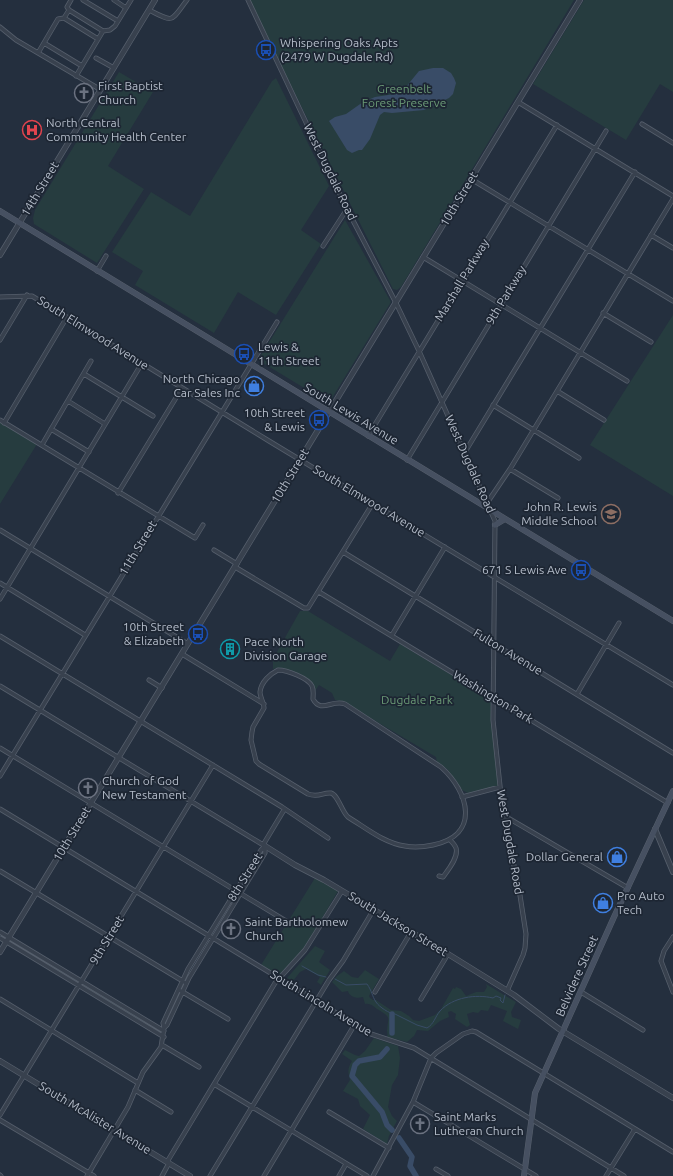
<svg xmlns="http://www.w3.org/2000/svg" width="673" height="1176" viewBox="0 0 673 1176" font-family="Ubuntu,sans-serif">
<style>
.green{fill:#263c3f}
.water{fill:#394c67}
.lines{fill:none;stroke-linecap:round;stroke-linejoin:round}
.stream{stroke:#394c67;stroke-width:1}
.river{stroke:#394c67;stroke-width:5.5}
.minor-casing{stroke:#565f6c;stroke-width:5}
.tertiary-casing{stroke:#565f6c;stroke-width:6}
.secondary-casing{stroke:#565f6c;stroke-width:6}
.minor{stroke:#38414e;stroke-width:3.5}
.tertiary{stroke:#38414e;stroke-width:4.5}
.secondary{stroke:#465061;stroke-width:5}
.labels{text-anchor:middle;stroke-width:3.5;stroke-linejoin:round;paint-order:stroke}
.poi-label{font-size:12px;fill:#b4bcc9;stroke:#1d2633;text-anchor:start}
.park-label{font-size:12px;fill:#6b9a76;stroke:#1d2633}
.street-label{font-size:12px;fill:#b4bcc9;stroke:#1d2633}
</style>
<rect width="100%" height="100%" fill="#242f3e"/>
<path class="green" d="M248,0H574L401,287L397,290L393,289Z
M584,0H673V92L660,84L626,140L533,84Z
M119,72L153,92L108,166L144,189L97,263L34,224L33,218L35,210Z
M276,78L329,186L301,230L321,244L276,315L238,292L214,333L135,285L143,271L112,252L151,192L190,216L272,81Z
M345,220L391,302L329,403L258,360Z
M673,315V496L590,445Z
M0,422L37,444L0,504Z
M300,611H308L390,661L400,644L491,699L499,786L468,793L462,790L447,769L437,762L436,757L342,701L335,700L332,693L319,685L315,691C302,677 294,666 273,669V659Z
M315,878L338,891L304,949L279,975L261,965Z
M12,942L75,979L76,981L12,943Z
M315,946L325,951L319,962L330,970L321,985L317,982L320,977L306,969L300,972L293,981L287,978Z
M365,970L379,979L369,996L370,998L373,1000H376L391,1010L401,1011L409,1016L413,1020L419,1021L435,1015L441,1009L453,988L455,989L456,987L461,989L466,996L476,992H484L487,987L486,984L516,1002L511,1012L512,1017L521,1020L518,1029L503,1021L507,1011L491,1005L488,1011L481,1010L478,1013L473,1012L467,1014L470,1025L467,1027L455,1019L456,1014L451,1011L448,1012L449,1017L440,1021L428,1031L417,1030L414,1036L407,1042L387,1037C388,1035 387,1033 387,1031C388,1016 392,1018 377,1009C373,1006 370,1003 365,1004L363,997C357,999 349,997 348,991L342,992L332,982L337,976L344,971L352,977L358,978Z
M85,985L156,1028L157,1030H155L84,987Z
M374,1038L398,1046L400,1058L398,1075L392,1085L388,1107L392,1116L397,1121L389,1136L387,1144L363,1129L370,1115L360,1106L358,1099L343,1091L350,1080C348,1072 347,1069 352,1061L342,1054L345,1050L355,1055L359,1056L365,1051Z"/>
<path class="water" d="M433,68H443L451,73L454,78L456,83L453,94L449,98L424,110L392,113L384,112L380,115L370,139L362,150H359L352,153L347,150L329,121L335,117L346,114L363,102L375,97L401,93L419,71Z"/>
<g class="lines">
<path class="stream" d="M302,966L318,975L326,977
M335,979L346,985L367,984C372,991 372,996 376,1002C379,1007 390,1014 395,1014L417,1025L427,1028C434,1024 435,1017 440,1011C453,997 476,994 493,998L496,996L501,998L500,1000L503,1003L505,995"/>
<path class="river" d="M392,1033V1014
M387,1049L380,1057L359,1061L355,1065L352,1076L382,1112L387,1125L392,1130
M399,1138L412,1157L410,1166L416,1176"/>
<g class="minor-casing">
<path id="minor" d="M71,0L67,7L69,10L103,31L110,30L115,26L131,0
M83,0L118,21
M114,0L126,8
M248,0L347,209L396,303L419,351L495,521L493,720L503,814L519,889L526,934L525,948L523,955L507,991
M149,10C175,23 170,22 187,0
M64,18L98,39
M0,27L16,40L101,90
M44,43L82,66
M38,53L58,19L64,18L69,10
M96,58L114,68
M76,76L103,31
M518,102L673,196
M642,124L673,143
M471,179L673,301
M651,235L673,248
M323,246L347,209
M423,257L627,381
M97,271L106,256
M0,297L32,296L269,441L673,685
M603,313L651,342
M0,340L27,295
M84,374L153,416
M557,391L604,420
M68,401L105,424
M493,405L579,458
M0,420L195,538L203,525
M4,423L67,317
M51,429L89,452
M368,436L557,125
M43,443L91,361
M465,452L635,172
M407,460L606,131
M510,469L558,498
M118,493L182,388
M487,503L510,469L673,199
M0,530L188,644
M214,550L237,564
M343,552L673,753
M235,567L304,608H308L373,503
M0,583L85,635
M319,592L668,803
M0,599L142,363
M392,635L445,547
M0,636L282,807L328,838
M182,654L264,704
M278,670C287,670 308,678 312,686C314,690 313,695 313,699C321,714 332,699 345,704L441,767C469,792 481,835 433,845C424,847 414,848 405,846C384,843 366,828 348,817C342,812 338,795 331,793C323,792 319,798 308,794L259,764L256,761L251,740L252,732L253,727L264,708C264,703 260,697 260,692C261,682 270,674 278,670Z
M149,680L162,688
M0,686L265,846
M577,694L619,623
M0,748L286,921
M0,776L277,322
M462,797L500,787
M0,809L371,1034L414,1048L624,1176
M503,815L628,888
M263,845L284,810
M0,871L186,983
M439,876L443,877C448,870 459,857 456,848C455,845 452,842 450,840
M0,932L164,1031
M673,937L664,951L661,961L673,992
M0,938L164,1037
M181,991L228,1019
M375,992L411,932
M581,992L643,1030
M0,999L138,1083
M421,999L448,954
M164,1028L167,1025L189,978L265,853V846
M162,1045L199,1067
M214,1084L367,1176
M135,1090L171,1112
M413,1102L536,1176
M329,1112L389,1148
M0,1115L213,765
M0,1120L94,1176
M167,1162L275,983L305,950L342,891
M436,1169L448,1176
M0,1175L1,1176
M87,1176L128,1107L143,1072L161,1047L164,1028L163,1023L188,969L261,850L265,846
M162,1176L169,1163
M210,1176L329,980L343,961L374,909
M264,1176L355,1024
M339,1176L346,1164
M373,1176L413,1102L431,1058L436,1053L463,1034L472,1031L476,1032L673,1152
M606,1176L635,1129"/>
</g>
<g class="tertiary-casing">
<path id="tertiary" d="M0,255L155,0
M655,829L673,872
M265,846L295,865L324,880L448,954L514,995L559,1029L673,1098
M0,952L580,0
M0,1061L190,1176"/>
</g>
<g class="secondary-casing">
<path id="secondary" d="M0,211L673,621
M495,525L505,519
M524,1176L535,1093L614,917L673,791"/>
</g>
<use href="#minor" class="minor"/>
<use href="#tertiary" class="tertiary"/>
<use href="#secondary" class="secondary"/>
</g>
<defs>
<g id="bus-ring" transform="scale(1)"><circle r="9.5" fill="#1d2633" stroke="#1a4fb4" stroke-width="1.5"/><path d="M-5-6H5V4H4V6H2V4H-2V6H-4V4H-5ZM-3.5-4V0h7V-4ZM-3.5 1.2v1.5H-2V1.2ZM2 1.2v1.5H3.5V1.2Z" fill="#1a4fb4"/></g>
<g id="church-ring" transform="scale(1)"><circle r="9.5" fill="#1d2633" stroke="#6b7280" stroke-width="1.5"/><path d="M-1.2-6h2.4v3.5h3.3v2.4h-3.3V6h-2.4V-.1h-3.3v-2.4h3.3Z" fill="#6b7280"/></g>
<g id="hospital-ring" transform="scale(1)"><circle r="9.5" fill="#1d2633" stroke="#e0444e" stroke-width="1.5"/><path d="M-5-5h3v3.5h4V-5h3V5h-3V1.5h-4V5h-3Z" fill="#e0444e"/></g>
<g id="shop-ring" transform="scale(1)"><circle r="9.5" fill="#1d2633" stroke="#3f7fe0" stroke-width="1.5"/><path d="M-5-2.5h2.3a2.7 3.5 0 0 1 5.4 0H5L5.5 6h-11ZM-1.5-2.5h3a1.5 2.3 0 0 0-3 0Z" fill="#3f7fe0"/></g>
<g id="school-ring" transform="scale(1)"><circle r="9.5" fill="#1d2633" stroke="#8d6e63" stroke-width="1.5"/><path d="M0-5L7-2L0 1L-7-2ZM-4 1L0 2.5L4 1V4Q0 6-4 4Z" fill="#8d6e63"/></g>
<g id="building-ring" transform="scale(1)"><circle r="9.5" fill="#1d2633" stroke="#0f9aa8" stroke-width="1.5"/><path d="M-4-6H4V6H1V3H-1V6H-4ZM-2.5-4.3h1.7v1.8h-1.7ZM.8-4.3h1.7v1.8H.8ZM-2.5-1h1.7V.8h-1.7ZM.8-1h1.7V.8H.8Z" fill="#0f9aa8"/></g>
</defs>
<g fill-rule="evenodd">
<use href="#bus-ring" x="266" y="50"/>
<use href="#church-ring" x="84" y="93"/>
<use href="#hospital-ring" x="32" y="130"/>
<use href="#bus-ring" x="244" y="354"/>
<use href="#shop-ring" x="254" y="386"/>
<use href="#bus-ring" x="319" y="420"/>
<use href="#school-ring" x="611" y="514"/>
<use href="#bus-ring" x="581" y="570"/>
<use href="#bus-ring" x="198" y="634"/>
<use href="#building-ring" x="230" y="649"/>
<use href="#church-ring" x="88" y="788"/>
<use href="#shop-ring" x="617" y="857"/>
<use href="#shop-ring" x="603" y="903"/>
<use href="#church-ring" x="231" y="929"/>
<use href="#church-ring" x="420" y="1124"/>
</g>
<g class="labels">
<g class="poi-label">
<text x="280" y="47">Whispering Oaks Apts<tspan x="280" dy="14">(2479 W Dugdale Rd)</tspan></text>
<text x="98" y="90">First Baptist<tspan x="98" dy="14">Church</tspan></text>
<text x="46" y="127">North Central<tspan x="46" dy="14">Community Health Center</tspan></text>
<text x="258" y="351">Lewis &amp;<tspan x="258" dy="14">11th Street</tspan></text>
<text x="240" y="383" text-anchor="end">North Chicago<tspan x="240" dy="14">Car Sales Inc</tspan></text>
<text x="305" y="417" text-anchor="end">10th Street<tspan x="305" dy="14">&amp; Lewis</tspan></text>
<text x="597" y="511" text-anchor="end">John R. Lewis<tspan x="597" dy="14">Middle School</tspan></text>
<text x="567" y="574" text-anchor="end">671 S Lewis Ave</text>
<text x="184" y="631" text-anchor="end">10th Street<tspan x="184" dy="14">&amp; Elizabeth</tspan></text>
<text x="244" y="646">Pace North<tspan x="244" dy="14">Division Garage</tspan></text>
<text x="102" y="785">Church of God<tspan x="102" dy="14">New Testament</tspan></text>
<text x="603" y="861" text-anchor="end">Dollar General</text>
<text x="617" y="900">Pro Auto<tspan x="617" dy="14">Tech</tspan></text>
<text x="245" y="926">Saint Bartholomew<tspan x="245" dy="14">Church</tspan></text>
<text x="434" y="1121">Saint Marks<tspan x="434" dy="14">Lutheran Church</tspan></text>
</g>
<g class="park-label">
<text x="404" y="93">Greenbelt<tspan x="404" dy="14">Forest Preserve</tspan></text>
<text x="417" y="704">Dugdale Park</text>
</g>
<g class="street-label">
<text transform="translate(330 172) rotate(64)" y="4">West Dugdale Road</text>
<text transform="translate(40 189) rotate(-59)" y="4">14th Street</text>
<text transform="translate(459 199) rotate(-59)" y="4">10th Street</text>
<text transform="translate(462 280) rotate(-59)" y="4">Marshall Parkway</text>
<text transform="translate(506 295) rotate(-59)" y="4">9th Parkway</text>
<text transform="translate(93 333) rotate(32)" y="4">South Elmwood Avenue</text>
<text transform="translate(351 414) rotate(31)" y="4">South Lewis Avenue</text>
<text transform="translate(470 464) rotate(66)" y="4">West Dugdale Road</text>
<text transform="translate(290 476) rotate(-59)" y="4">10th Street</text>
<text transform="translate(369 501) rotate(31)" y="4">South Elmwood Avenue</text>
<text transform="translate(138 548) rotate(-59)" y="4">11th Street</text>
<text transform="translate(508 652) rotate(31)" y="4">Fulton Avenue</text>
<text transform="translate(493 697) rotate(31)" y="4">Washington Park</text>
<text transform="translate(72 834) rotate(-59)" y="4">10th Street</text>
<text transform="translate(510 842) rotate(80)" y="4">West Dugdale Road</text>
<text transform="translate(245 877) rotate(-58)" y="4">8th Street</text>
<text transform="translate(398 924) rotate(31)" y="4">South Jackson Street</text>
<text transform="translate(107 940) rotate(-59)" y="4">9th Street</text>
<text transform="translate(577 976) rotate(-66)" y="4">Belvidere Street</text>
<text transform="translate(321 1003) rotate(31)" y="4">South Lincoln Avenue</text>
<text transform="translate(95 1118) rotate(31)" y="4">South McAlister Avenue</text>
</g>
</g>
</svg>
